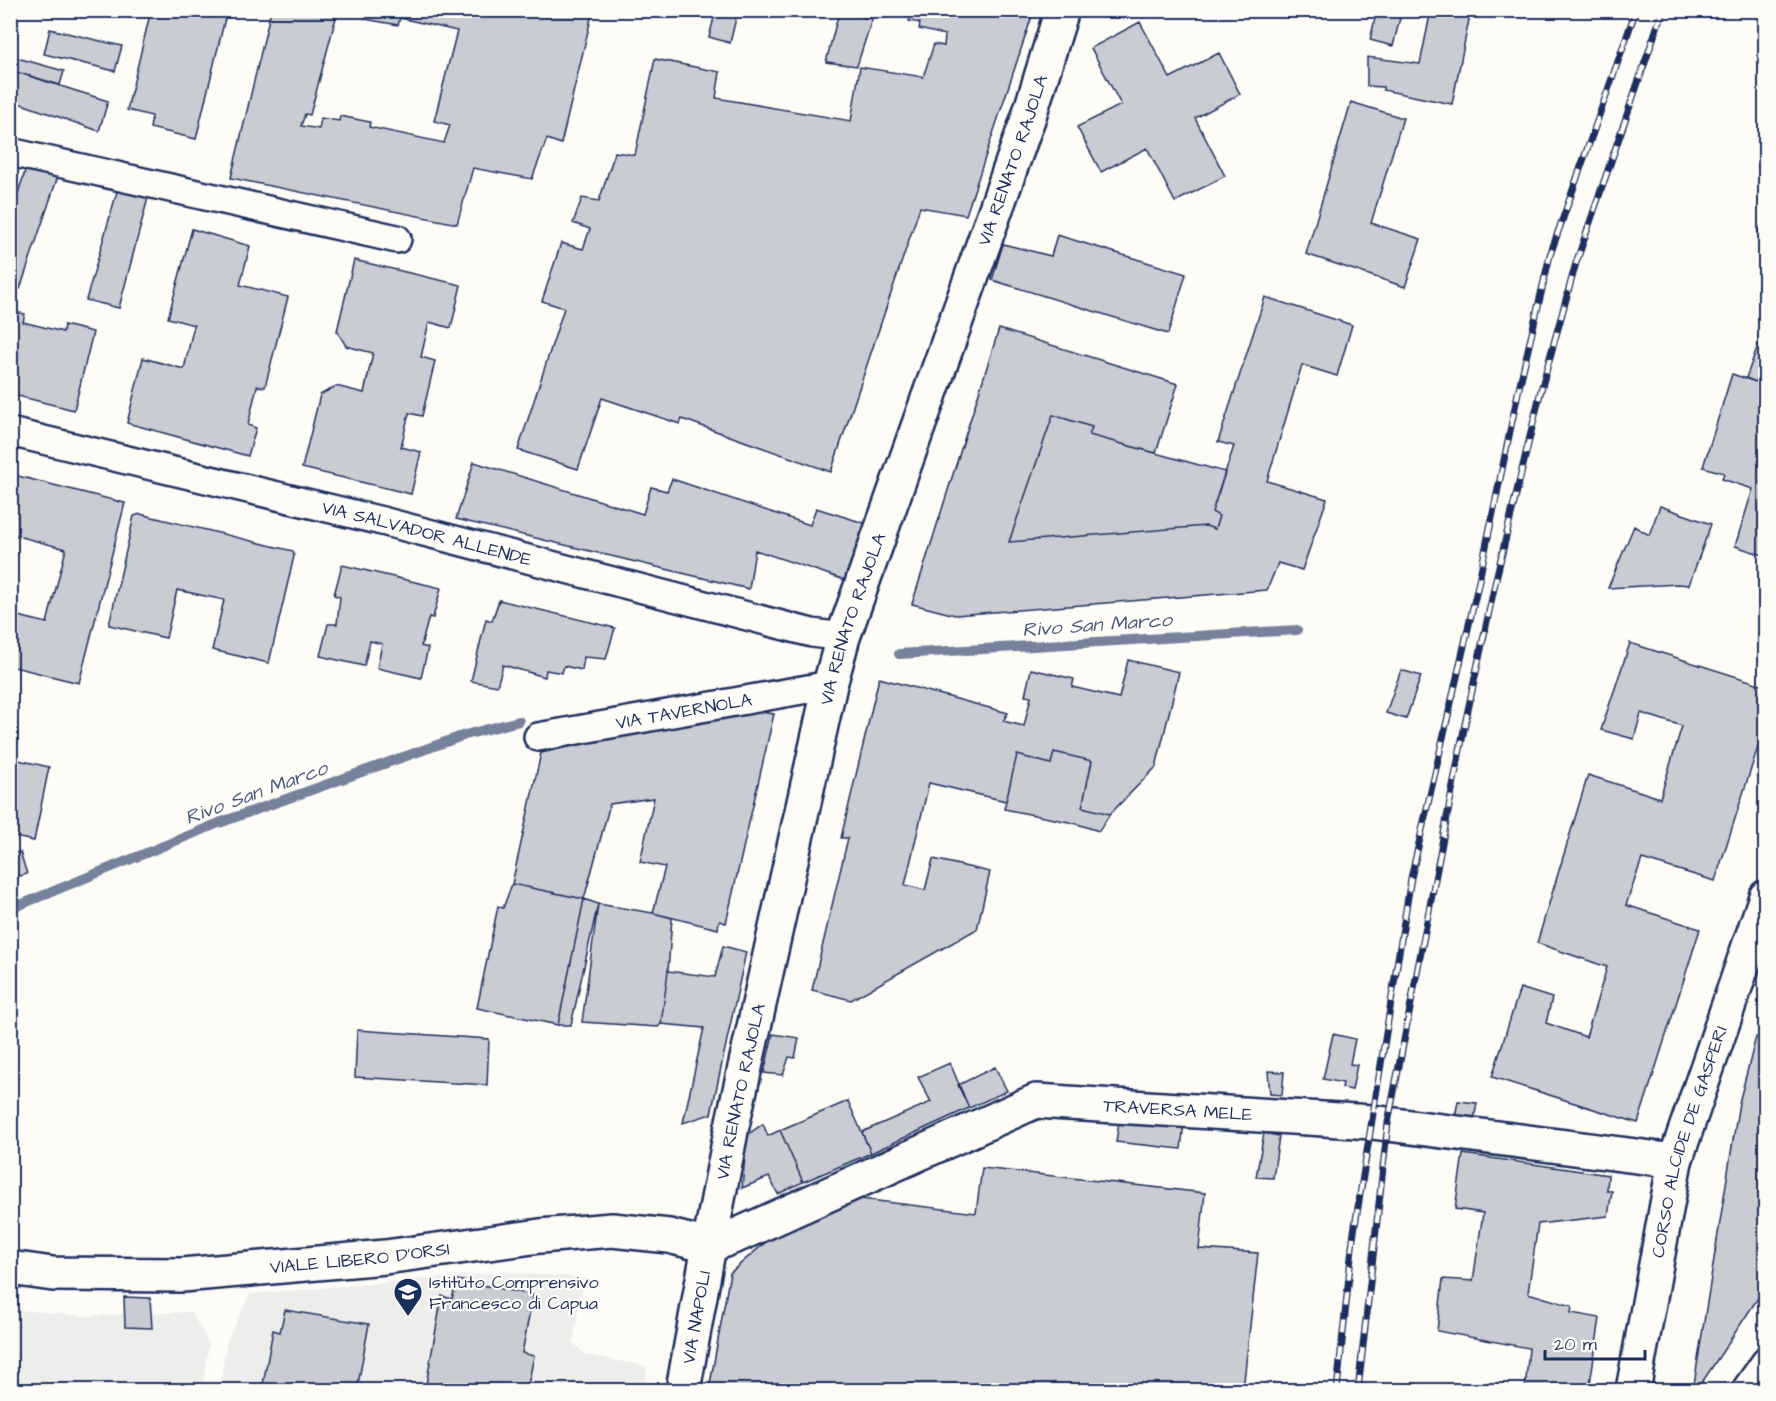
<svg xmlns="http://www.w3.org/2000/svg" width="1776" height="1401" viewBox="0 0 1776 1401" font-family="'Architects Daughter',sans-serif">
<style>
.built{fill:#edeeec}
.lines{fill:none;stroke-linecap:round;stroke-linejoin:round}
.stream{stroke:#76819c;stroke-width:10}
.building{fill:#c9ccd3;stroke:#1b2f5e;stroke-width:1.5}
.pedestrian-casing{stroke:#1b2f5e;stroke-width:26}
.minor-casing{stroke:#1b2f5e;stroke-width:32}
.tertiary-casing{stroke:#1b2f5e;stroke-width:38}
.pedestrian{stroke:#fdfcf7;stroke-width:21}
.minor{stroke:#fdfcf7;stroke-width:27}
.tertiary{stroke:#fdfcf7;stroke-width:33}
.rail-casing{stroke:#1b2f5e;stroke-width:7}
.rail{stroke:#fdfcf7;stroke-width:4.5;stroke-dasharray:14;stroke-linecap:butt}
.labels{text-anchor:middle;stroke-width:4.5;stroke-linejoin:round;paint-order:stroke}
.street-label{font-size:18px;fill:#1b2f5e;stroke:#fdfcf7}
.poi-label{font-size:18px;fill:#1b2f5e;stroke:#fdfcf7;text-anchor:start}
.water-label{font-size:20px;font-style:italic;fill:#49587d;stroke:#fdfcf7}
</style>
<rect width="100%" height="100%" fill="#fdfcf7"/>
<filter id="ink" filterUnits="userSpaceOnUse"><feTurbulence type="fractalNoise" baseFrequency=".0167" numOctaves="2"/><feDisplacementMap in="SourceGraphic" scale="12" xChannelSelector="R" yChannelSelector="G"/><feConvolveMatrix kernelMatrix="1 2 1 2 8 2 1 2 1" color-interpolation-filters="sRGB"/></filter>
<g filter="url(#ink)">
<path class="built" d="M506,1272L584,1278L573,1343L586,1355L647,1366L644,1390H219L227,1341L250,1294Z
M11,1309L81,1316L191,1312L209,1343L202,1390H11Z"/>
<g class="lines">
<path class="stream" d="M899,654L1297,630
M10,909L219,823L465,735L519,721"/>
</g>
<path class="building" d="M151,10H227L196,139L150,128L152,116L127,110Z
M271,10H338L310,115L305,114L301,126L319,129L321,118L339,121L340,116L370,122L369,127L444,143L450,125L434,121L457,31L400,18L398,25L365,19V10H593L561,144L547,139L532,179L473,168L457,224L231,178Z
M716,10H738L730,43L709,37Z
M913,10H1034L966,215L920,207L831,472L682,419L680,424L602,398L578,469L518,450L564,308L542,301L561,243L583,249L590,229L573,223L582,198L599,201L615,152L635,155L655,59L720,72L716,98L851,121L860,67L923,77L934,44L944,46L945,35L919,29L920,23L909,21Z
M1377,10H1402L1393,46L1370,40Z
M1431,10H1471L1452,104L1383,90V87L1367,86V57L1420,64Z
M839,12L872,19L857,66L826,62Z
M1140,22L1170,78L1219,53L1240,94L1195,118L1225,176L1175,202L1147,148L1101,172L1077,127L1121,105L1091,48Z
M50,29L122,46L115,71L44,54Z
M10,56L64,71L60,85L10,70Z
M10,70L108,101L99,131L10,100Z
M1351,102L1403,118L1371,223L1421,239L1405,287L1306,254Z
M26,169L58,176L20,289L10,286V217Z
M118,188L149,194L119,308L86,300Z
M1766,217V234L1758,231Z
M192,229L250,246L240,285L288,297L265,387L257,386L248,425L256,428L248,456L127,423L143,358L184,369L194,325L168,318Z
M1057,235L1186,274L1168,334L992,280L1003,244L1051,256Z
M354,260L461,285L451,328L429,322L421,357L435,361L422,416L409,413L401,447L421,452L411,494L302,468L320,395L336,386L364,393L373,353L346,346L337,331Z
M1265,297L1352,325L1337,376L1302,365L1267,481L1327,499L1302,570L1278,563L1267,590L955,615L912,604L999,329L1178,384L1156,453L1089,435L1092,427L1053,415L1009,542L1206,526L1215,529L1219,516L1212,512L1234,446L1218,442Z
M10,311L25,314L23,322L63,332L64,325L93,332L74,410L10,394Z
M1766,323V355L1756,382L1746,378Z
M1766,355V556L1735,546L1753,489L1722,479L1724,473L1703,467L1732,374L1756,382Z
M1053,415L1092,427L1089,435L1225,472L1212,512L1219,516L1215,529L1206,526L1009,542Z
M474,462L643,514L651,487L667,491L672,479L810,525L816,508L867,524L845,580L755,550L749,589L456,519Z
M10,474L125,503L79,683L10,666V614L47,623L66,549L10,534Z
M1660,506L1711,524L1689,585L1678,584L1608,588L1634,526L1649,535Z
M140,514L293,551L294,556L269,663L212,650L224,600L177,590L166,638L109,625L134,516Z
M342,565L441,588L433,618L429,617L421,646L428,648L421,678L377,668L382,644L370,641L364,666L320,656L328,624H337L340,597L334,595Z
M499,600L615,628L606,659L584,657L582,670L564,666L562,673L546,670L545,677L503,665L497,686L471,681L486,619L492,621Z
M1630,643L1766,686V722L1715,881L1642,859L1626,905L1700,929L1638,1123L1492,1077L1520,988L1552,998L1546,1023L1586,1037L1607,967L1537,943L1588,775L1660,798L1682,726L1641,713L1634,739L1601,730Z
M1128,660L1179,672L1156,767L1110,814L1082,807L1092,761L1054,752L1051,764L1017,755L1006,801L929,783L905,885L925,890L933,859L990,872L977,929L851,1000L812,990L848,838H841L879,678L1008,713L1003,721L1024,726L1031,697L1025,696L1031,669L1074,679L1072,687L1119,698Z
M1401,670L1421,676L1406,719L1386,713Z
M739,709L774,714L726,923L719,921L718,929L653,913L665,867L640,862L654,798L610,804L584,899L512,884L541,753Z
M1054,752L1092,761L1082,807L1110,814L1099,831L1074,823L1004,809L1017,755L1051,764Z
M10,758L49,767L34,841L10,836Z
M20,852L27,874L10,879V854Z
M512,884L584,899L558,1025L477,1008L498,906L503,908Z
M584,899L598,904L571,1025H558Z
M598,904L653,913L672,918L668,971L661,1024L658,1027L582,1022Z
M723,946L746,952L711,1114L683,1123L704,1028L661,1024L668,971L715,977Z
M357,1030L489,1039L487,1085L355,1077Z
M773,1034L799,1038L795,1058L789,1057L783,1075L764,1073Z
M1333,1034L1355,1039L1350,1064L1357,1065L1352,1090L1342,1088L1343,1083L1323,1079Z
M1756,1037L1766,1039V1278L1764,1289L1701,1384H1694L1739,1103Z
M950,1063L969,1108L871,1153L862,1132L931,1102L918,1077Z
M995,1067L1007,1091L969,1108L958,1085Z
M1268,1071L1284,1072L1282,1095L1270,1094Z
M848,1101L871,1153L803,1182L780,1130Z
M1458,1101L1477,1103L1474,1120L1455,1117Z
M1120,1114L1184,1122L1181,1149L1116,1142Z
M763,1124L768,1136L780,1130L803,1182L778,1194L769,1177L742,1188L747,1135Z
M1264,1133L1279,1136L1273,1178L1256,1177Z
M1463,1154L1608,1175L1607,1191H1612L1608,1216L1538,1224L1528,1293L1572,1306L1571,1313L1600,1318L1589,1390H1525L1529,1348L1437,1331L1443,1279L1473,1281L1483,1213L1455,1209Z
M982,1168L1205,1193L1199,1249L1258,1253L1243,1390H709L730,1273L774,1235L853,1198L976,1213Z
M457,1280L533,1295L522,1353L534,1356L527,1390H425L442,1296L452,1299Z
M124,1297L150,1298L152,1328L125,1327Z
M285,1310L369,1324L357,1390H262L273,1330L280,1332Z"/>
<g class="lines">
<g class="pedestrian-casing">
<path id="pedestrian" d="M1742,1390L1766,1356"/>
</g>
<g class="minor-casing">
<g id="minor">
<path d="M10,152L397,239"/>
<path id="s1" d="M10,432L382,521L812,633L843,637"/>
<path id="s2" d="M538,737L830,685"/>
</g>
</g>
<g class="tertiary-casing">
<g id="tertiary">
<path id="s3" d="M709,1246L740,1234L1036,1101L1372,1122L1675,1161"/>
<path id="s4" d="M10,1268L53,1274L182,1275L385,1257L540,1236L612,1230L669,1236L709,1246"/>
<path id="s5" d="M683,1390L709,1246L732,1126L830,685L843,637L1028,119L1062,10"/>
<path id="s6" d="M1633,1390L1675,1161L1766,897"/>
</g>
</g>
<use href="#pedestrian" class="pedestrian"/>
<use href="#minor" class="minor"/>
<use href="#tertiary" class="tertiary"/>
<g class="rail-casing">
<path id="rail" d="M1337,1390L1353,1238L1411,878L1478,585L1519,388L1550,255L1636,10
M1358,1390L1388,1123L1465,724L1496,579L1541,390L1576,263L1663,10"/>
</g>
<use href="#rail" class="rail"/>
</g>
</g>
<defs>
<g id="school-pin" transform="scale(1.5)"><path d="M0 17L-7.5 6A9.5 9.5 0 1 1 7.5 6Z" fill="#1b2f5e" stroke="#fdfcf7"/><path d="M0-5L7-2L0 1L-7-2ZM-4 1L0 2.5L4 1V4Q0 6-4 4Z" fill="#fff"/></g>
</defs>
<g fill-rule="evenodd">
<use href="#school-pin" x="408" y="1292"/>
</g>
<g class="labels">
<g class="street-label">
<text dy="6" stroke="none"><textPath href="#s5" startOffset="1276">VIA RENATO RAJOLA</textPath></text>
<text dy="6" stroke="none"><textPath href="#s1" startOffset="429">VIA SALVADOR ALLENDE</textPath></text>
<text dy="6" stroke="none"><textPath href="#s5" startOffset="790">VIA RENATO RAJOLA</textPath></text>
<text dy="6" stroke="none"><textPath href="#s2" startOffset="148">VIA TAVERNOLA</textPath></text>
<text dy="6" stroke="none"><textPath href="#s5" startOffset="304">VIA RENATO RAJOLA</textPath></text>
<text dy="6" stroke="none"><textPath href="#s3" startOffset="500">TRAVERSA MELE</textPath></text>
<text dy="6" stroke="none"><textPath href="#s6" startOffset="255">CORSO ALCIDE DE GASPERI</textPath></text>
<text dy="6" stroke="none"><textPath href="#s4" startOffset="351">VIALE LIBERO D'ORSI</textPath></text>
<text dy="6" stroke="none"><textPath href="#s5" startOffset="74">VIA NAPOLI</textPath></text>
</g>
<g class="poi-label">
<text x="429" y="1288">Istituto Comprensivo<tspan x="429" dy="21">Francesco di Capua</tspan></text>
</g>
<g class="water-label">
<text transform="translate(1097 624) rotate(-4)" y="7">Rivo San Marco</text>
<text transform="translate(256 792) rotate(-20)" y="7">Rivo San Marco</text>
</g>
</g>
<rect width="1776" height="1401" fill="none" stroke="#fdfcf7" stroke-width="36"/>
<rect x="18" y="18" width="1740" height="1365" fill="none" stroke="#1b2f5e" stroke-width="2" filter="url(#ink)"/>
<path d="M1545 1350v9h100v-9" fill="none" stroke="#1b2f5e" stroke-width="3"/>
<text x="1554" y="1350" font-size="18" fill="#1b2f5e" stroke="#fdfcf7" stroke-width="4.5" paint-order="stroke">20 m</text>
</svg>
